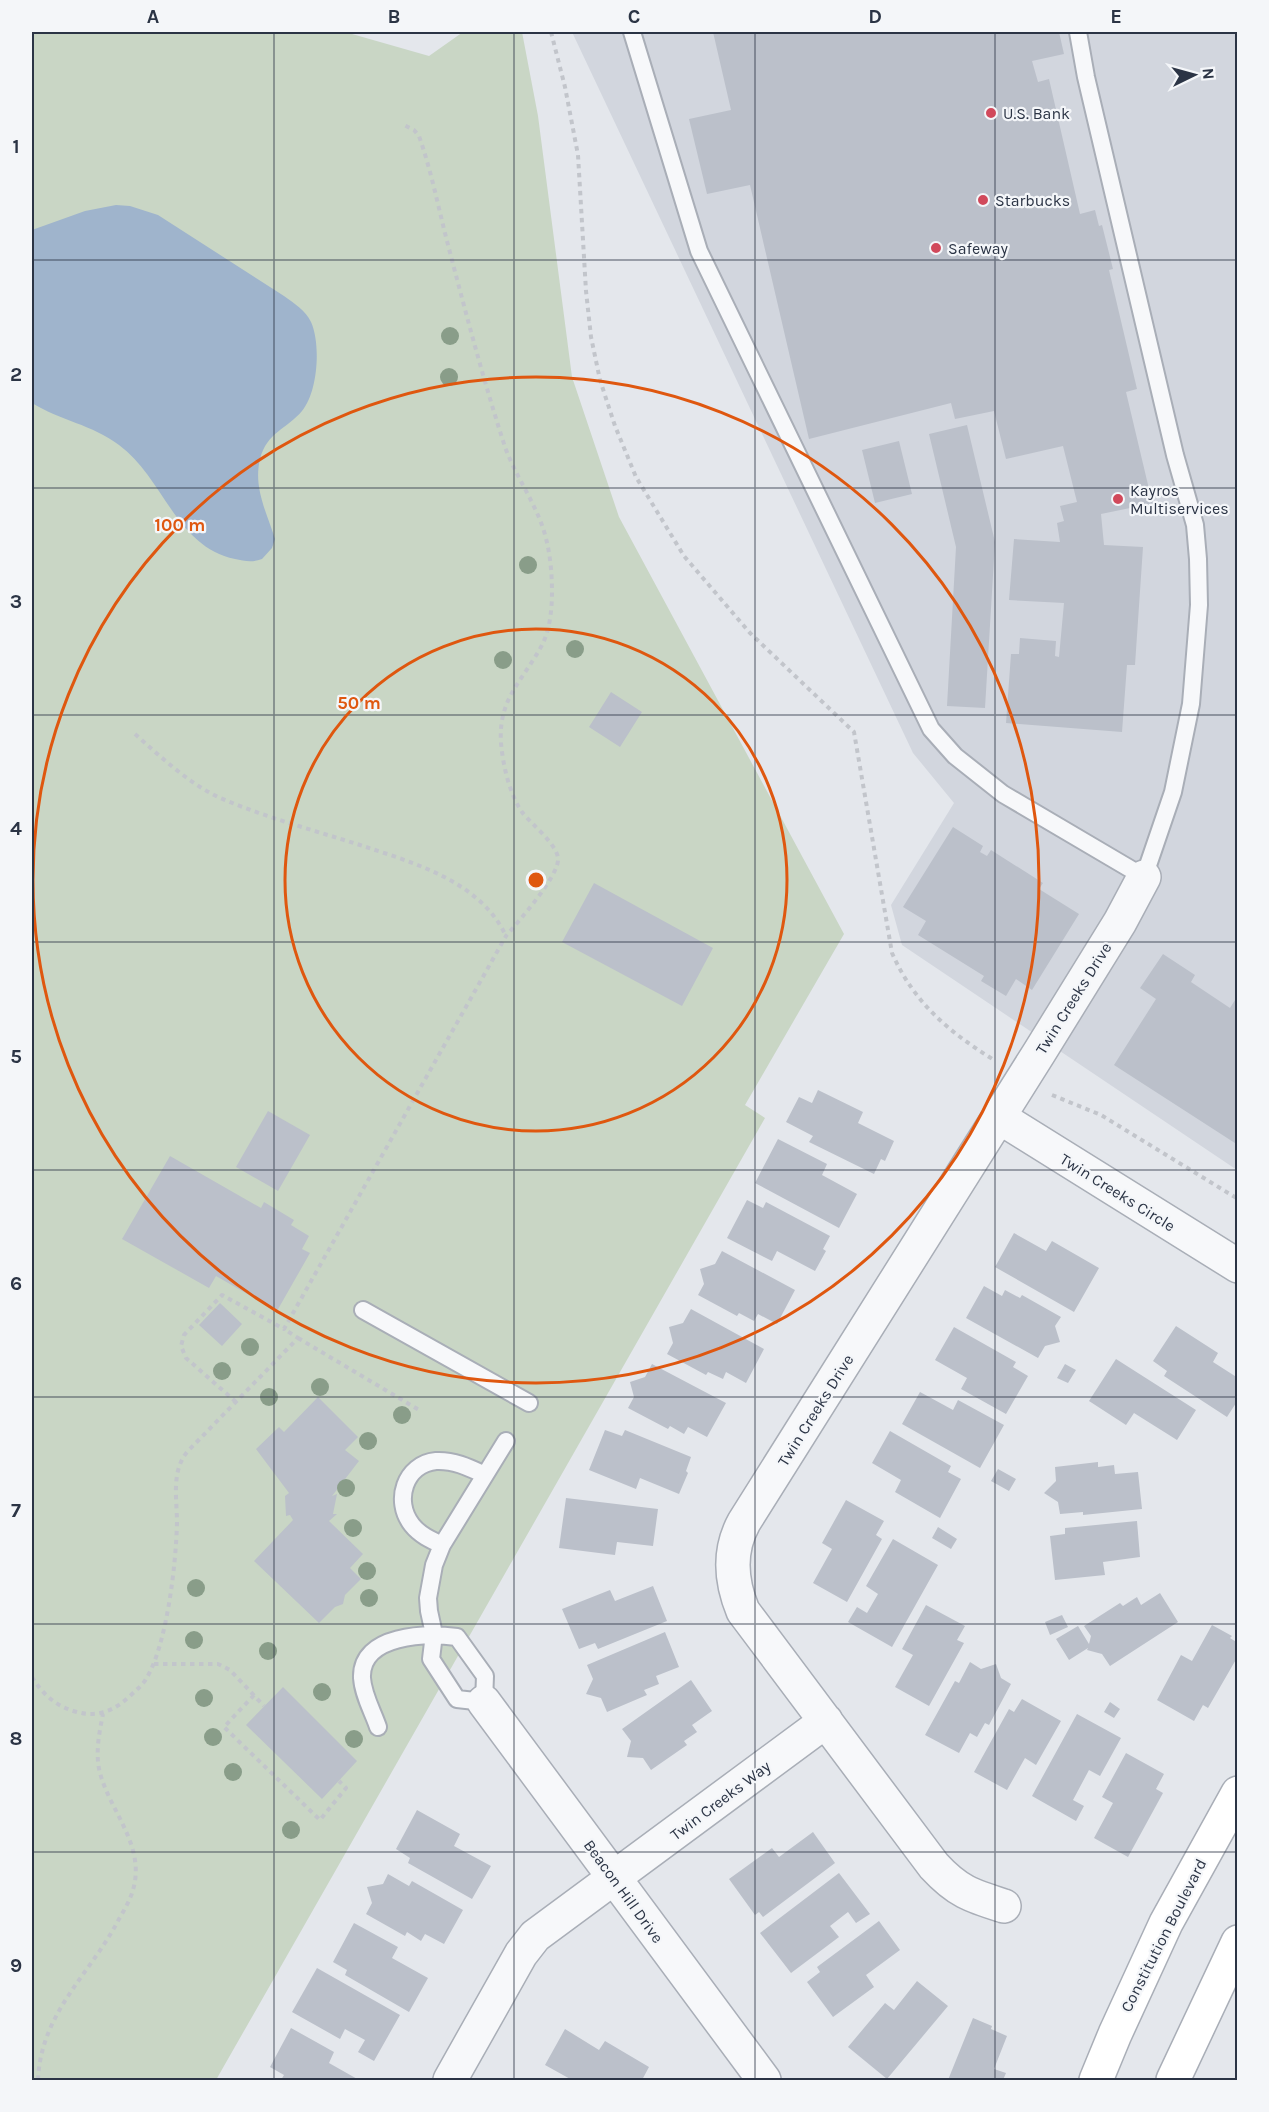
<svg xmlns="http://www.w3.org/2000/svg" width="1269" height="2112" viewBox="0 0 1269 2112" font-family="Karla,sans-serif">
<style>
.built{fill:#d2d6de}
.green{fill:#c9d6c5}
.water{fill:#9fb4cc}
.building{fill:#bbc0ca}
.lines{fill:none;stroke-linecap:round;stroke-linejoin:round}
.lane-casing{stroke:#a9aeb7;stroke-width:20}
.street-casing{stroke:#a9aeb7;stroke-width:36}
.secondary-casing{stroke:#a9aeb7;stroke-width:36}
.path{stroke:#c2c5cb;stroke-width:4;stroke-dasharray:4.5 4.5;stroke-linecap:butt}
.lane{stroke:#f7f8fa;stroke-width:16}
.street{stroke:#f7f8fa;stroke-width:33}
.secondary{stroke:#fff;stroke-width:33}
.tree{fill:#899d89}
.grid{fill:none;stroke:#2b3445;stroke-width:1.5;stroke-opacity:0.55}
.ring{fill:none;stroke:#df570f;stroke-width:3}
.poi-dot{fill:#d1495b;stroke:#f4f6f9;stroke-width:2}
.labels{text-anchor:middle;stroke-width:4.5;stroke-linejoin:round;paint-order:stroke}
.poi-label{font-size:16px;fill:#2b3445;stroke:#f4f6f9;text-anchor:start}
.street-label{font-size:16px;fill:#2b3445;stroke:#f4f6f9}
.centre{fill:#df570f;stroke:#f4f6f9;stroke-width:3}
.ring-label{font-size:18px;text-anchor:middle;font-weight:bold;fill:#df570f;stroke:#f4f6f9;stroke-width:4.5;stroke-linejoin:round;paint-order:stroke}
.neatline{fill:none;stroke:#2b3445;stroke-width:2}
.grid-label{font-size:20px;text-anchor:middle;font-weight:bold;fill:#2b3445}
</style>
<rect width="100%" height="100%" fill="#e4e7ec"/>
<path class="built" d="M572,32H1237V1170L902,945L891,905L954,803L913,753Z"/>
<path class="green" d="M32,32H345L429,56L463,32H522L538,116L572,377L619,517L844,934L745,1105L765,1118L216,2080H32Z"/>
<path class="water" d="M116,205L130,206L158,215L284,296C294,303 306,311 311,322C321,344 318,392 302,411C287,429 267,432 260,459C253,488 267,513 275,539L272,548L262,559C252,563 244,561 235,559C176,547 163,477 119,445C93,425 59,420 32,403V230L85,211Z"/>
<path class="building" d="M713,32H1059L1064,54L1032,61L1038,82L1049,79L1080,214L1095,210L1099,226L1102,225L1113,269L1109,270L1137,389L1126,392L1149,489L1155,488L1154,508L1135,507L1101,514L1104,545L1143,547L1135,665H1127L1122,732L1006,723L1011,654H1019L1020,638L1056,641L1055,656L1059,657L1064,603L1009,600L1014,539L1060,542L1057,523L1064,521L1060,506L1077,502L1063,446L1006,459L994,411L955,419L951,403L809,439L750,185L707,194L689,119L731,110Z
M967,425L995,542L985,708L947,706L956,547L929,434Z
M899,441L912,494L875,503L862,450Z
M611,692L642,712L620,747L589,727Z
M953,827L983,846L980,852L987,856L991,850L1043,883L1039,889L1079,914L1032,990L1016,979L1006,996L981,981L984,976L918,935L926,921L903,907Z
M594,883L713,948L682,1006L562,942Z
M1163,954L1195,975L1191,982L1230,1008L1235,1000L1238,1002V1145L1114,1065L1156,999L1140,988Z
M818,1090L863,1112L858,1123L894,1141L885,1161L881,1159L874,1174L809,1142L813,1136L786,1122L799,1097L812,1103Z
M268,1111L310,1135L278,1191L236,1167Z
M778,1139L827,1164L822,1175L857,1194L839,1228L755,1183Z
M170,1156L261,1208L264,1202L294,1220L291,1225L309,1236L302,1249L310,1253L277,1311L216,1276L209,1288L122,1239Z
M747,1200L763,1208L766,1202L830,1236L823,1249L826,1251L815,1271L777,1251L772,1261L727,1238Z
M1014,1233L1046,1251L1052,1241L1099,1268L1074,1312L995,1267Z
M722,1251L795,1290L777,1324L758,1314L754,1321L739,1313L737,1316L698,1295L704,1284L700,1269L715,1264Z
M984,1286L1002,1296L1005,1290L1020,1298L1022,1295L1061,1317L1055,1326L1060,1342L1045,1346L1038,1358L966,1318Z
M220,1303L242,1324L222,1346L199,1325Z
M691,1309L764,1349L746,1383L726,1372L723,1379L708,1372L706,1375L667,1354L673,1343L669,1327L683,1323Z
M1176,1326L1218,1353L1213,1362L1238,1378V1400L1227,1417L1164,1376L1167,1371L1153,1361Z
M954,1327L1016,1362L1013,1367L1028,1376L1006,1414L961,1389L967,1378L935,1360Z
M1116,1359L1196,1410L1177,1440L1134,1413L1126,1425L1089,1401Z
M652,1364L726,1403L707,1437L688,1427L684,1434L670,1426L668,1429L628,1408L634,1397L630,1382L645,1377Z
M1065,1364L1076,1370L1068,1383L1057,1378Z
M920,1392L953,1410L958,1400L1004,1425L980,1468L902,1424Z
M318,1397L358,1437L345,1450L359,1461L332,1496L337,1494L333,1514H337L329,1521L363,1554L350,1568L361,1579L345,1595L343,1604L335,1607L319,1623L254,1561L293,1520L290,1515L286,1516L285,1496L289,1493L256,1449L279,1427L284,1432Z
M605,1430L622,1436L625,1430L691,1457L686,1471L688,1473L679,1494L640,1478L636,1489L589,1470Z
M890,1431L951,1466L948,1472L961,1479L940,1518L895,1492L901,1480L872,1463Z
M1098,1462V1467L1114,1465L1115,1474L1138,1472L1142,1509L1083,1515V1512L1060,1514L1058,1502L1044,1493L1056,1481L1055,1467Z
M998,1469L1016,1479L1009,1491L991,1481Z
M566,1498L658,1509L653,1546L617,1542L615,1555L559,1548Z
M846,1500L884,1521L876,1535L882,1539L847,1602L813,1583L832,1549L822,1543Z
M1137,1521L1140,1557L1103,1562L1105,1575L1055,1580L1050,1536L1065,1534V1528Z
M938,1527L957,1539L951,1549L932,1538Z
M893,1539L938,1565L892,1647L848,1622L857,1607L867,1613L878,1594L866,1586Z
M653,1586L667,1621L598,1649L595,1643L579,1649L562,1609L610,1590L615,1601Z
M1160,1593L1178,1622L1110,1666L1102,1654L1087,1650L1088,1648L1069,1660L1056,1639L1078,1626L1089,1644L1091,1636L1084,1626L1120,1603L1123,1606L1137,1597L1141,1605Z
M926,1605L965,1626L957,1640L964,1643L929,1706L895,1687L913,1655L902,1649Z
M1062,1615L1068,1627L1050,1635L1045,1622Z
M1212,1625L1232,1636L1230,1638L1238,1643V1656L1208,1708L1203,1705L1194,1721L1157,1700L1181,1655L1192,1661Z
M665,1632L679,1667L656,1676L659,1684L644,1690L647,1695L607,1712L601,1698L586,1694L593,1679L587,1665Z
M970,1662L981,1669L996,1664L1001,1678L1011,1684L989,1725L985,1723L977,1737L970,1733L959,1753L925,1735L955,1681L959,1683Z
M691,1680L712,1711L692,1725L697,1732L684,1741L687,1745L651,1770L643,1758L627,1757L631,1741L622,1729Z
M283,1687L357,1761L322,1799L246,1725Z
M1022,1699L1061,1721L1036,1765L1025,1758L1007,1790L974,1772L1009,1709L1014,1712Z
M1110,1702L1120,1709L1114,1718L1104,1712Z
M1077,1714L1121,1738L1100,1776L1089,1770L1073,1800L1084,1806L1076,1821L1032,1796Z
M1126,1753L1164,1774L1156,1789L1163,1793L1128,1857L1094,1838L1113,1803L1102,1797Z
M417,1810L460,1834L454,1846L491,1866L472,1899L408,1863L410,1858L396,1849Z
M813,1832L835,1863L763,1917L759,1912L755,1915L729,1879L772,1848L779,1857Z
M839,1873L870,1914L856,1923L848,1912L830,1926L839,1937L791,1973L760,1933Z
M388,1874L409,1886L412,1881L463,1910L444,1944L425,1934L421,1941L407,1932L405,1936L366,1914L372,1903L367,1887L383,1884Z
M879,1921L900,1950L866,1975L874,1987L833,2017L807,1982L820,1972L817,1967Z
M354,1923L398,1947L392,1958L428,1978L409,2012L345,1975L347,1970L333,1962Z
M317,1968L400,2015L374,2061L358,2052L365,2040L345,2029L340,2039L292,2012Z
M917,1981L948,2006L887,2079L848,2047L885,2003L894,2010Z
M973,2018L992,2026L991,2029L1007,2036L994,2069L1006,2073L1003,2080H948Z
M291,2028L334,2052L329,2063L359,2080H281L284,2075L270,2067Z
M565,2029L599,2050L605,2041L649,2067L642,2080H572L545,2065Z"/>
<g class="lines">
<g class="lane-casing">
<path id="lane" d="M632,32L699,251L931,729L955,756L1003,794L1144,877L1173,792L1191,704L1199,605L1198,559L1195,525L1175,455L1086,77L1078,32
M363,1310L529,1403
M442,1545C431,1540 420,1535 412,1525C393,1501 405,1464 436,1461C454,1460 470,1468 485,1475
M378,1727C373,1712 363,1695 362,1678C360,1634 427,1633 457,1637L485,1676L484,1702L457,1699L431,1659L434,1634L429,1611L428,1598L434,1565L442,1545L506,1441"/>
</g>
<g class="street-casing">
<path id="street" d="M999,1117L1238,1266
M484,1702L764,2080
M1004,1906C972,1896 958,1892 934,1866L743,1611C731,1582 728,1551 744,1522L1039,1053L1120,922L1144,877
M450,2080L521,1954L535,1936L826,1721"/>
</g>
<g class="secondary-casing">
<path id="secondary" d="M1096,2080L1115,2034L1166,1923L1238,1793
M1173,2080L1238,1942"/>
</g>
<path class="path" d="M551,32L565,87L578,155L586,291L591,337L600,380L615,426L636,477L684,556L750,633L854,732L892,953C914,1003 949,1032 994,1060
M135,734C161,757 187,782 218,797C264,817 313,830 360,845C414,863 480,881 506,936
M1052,1095L1101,1115L1238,1199
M298,1338L419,1410
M236,1402L186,1358L181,1346L184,1335L222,1295L284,1329L506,936C518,922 560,875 558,858C556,843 531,824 522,812C509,793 503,765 501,743C498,698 523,681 542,645C550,630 552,608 552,592C552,568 549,542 540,520C530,495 514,472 505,447C483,379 465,310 447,241C438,206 431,170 419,136L414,130L402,124
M154,1664H218L230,1670L264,1706
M32,1677C42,1694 57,1707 77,1712C98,1718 115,1710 130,1696C136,1690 142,1686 146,1679C167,1645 176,1564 177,1523C177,1499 171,1472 187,1452L298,1338L284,1329
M254,1695L224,1727L320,1820L346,1788L339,1781
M38,2080C41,2012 90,1975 119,1919C126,1907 133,1895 135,1881C141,1841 110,1810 100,1773C95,1754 99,1734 103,1714"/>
<use href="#lane" class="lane"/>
<use href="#street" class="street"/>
<use href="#secondary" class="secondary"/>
</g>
<g class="tree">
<circle cx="450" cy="336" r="9"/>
<circle cx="449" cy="377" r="9"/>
<circle cx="528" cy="565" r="9"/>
<circle cx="575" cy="649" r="9"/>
<circle cx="503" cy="660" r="9"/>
<circle cx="250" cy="1347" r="9"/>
<circle cx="222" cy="1371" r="9"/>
<circle cx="320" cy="1387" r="9"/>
<circle cx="269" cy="1397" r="9"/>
<circle cx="402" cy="1415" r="9"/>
<circle cx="368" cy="1441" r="9"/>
<circle cx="346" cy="1488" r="9"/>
<circle cx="353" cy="1528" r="9"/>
<circle cx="367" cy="1571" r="9"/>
<circle cx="196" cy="1588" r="9"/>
<circle cx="369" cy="1598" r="9"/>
<circle cx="194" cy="1640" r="9"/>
<circle cx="268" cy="1651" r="9"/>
<circle cx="322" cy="1692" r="9"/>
<circle cx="204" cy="1698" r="9"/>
<circle cx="213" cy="1737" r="9"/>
<circle cx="354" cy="1739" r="9"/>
<circle cx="233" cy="1772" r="9"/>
<circle cx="291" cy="1830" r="9"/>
</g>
<path class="grid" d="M274,32V2080M514,32V2080M755,32V2080M995,32V2080M32,260H1238M32,488H1238M32,715H1238M32,942H1238M32,1170H1238M32,1397H1238M32,1624H1238M32,1852H1238"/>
<g class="ring">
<circle cx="536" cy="880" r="251"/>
<circle cx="536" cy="880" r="503"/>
</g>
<g class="poi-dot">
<circle cx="991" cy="113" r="6"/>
<circle cx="983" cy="200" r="6"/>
<circle cx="936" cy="248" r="6"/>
<circle cx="1118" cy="499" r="6"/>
</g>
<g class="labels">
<g class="poi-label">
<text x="1003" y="119">U.S. Bank</text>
<text x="995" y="206">Starbucks</text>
<text x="948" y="254">Safeway</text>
<text x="1130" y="496">Kayros<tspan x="1130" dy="18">Multiservices</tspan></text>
</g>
<g class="street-label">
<text transform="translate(1073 998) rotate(-58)" y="6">Twin Creeks Drive</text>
<text transform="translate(1118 1192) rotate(32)" y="6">Twin Creeks Circle</text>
<text transform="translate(815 1410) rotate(-58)" y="6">Twin Creeks Drive</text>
<text transform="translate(720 1800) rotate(-37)" y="6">Twin Creeks Way</text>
<text transform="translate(624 1891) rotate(54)" y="6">Beacon Hill Drive</text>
<text transform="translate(1163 1935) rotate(-63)" y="6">Constitution Boulevard</text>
</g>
</g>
<circle cx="536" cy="880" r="9" class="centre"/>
<g class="ring-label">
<text x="180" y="531">100 m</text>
<text x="359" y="709">50 m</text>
</g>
<rect width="1269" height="2112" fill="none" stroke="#f4f6f9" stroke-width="66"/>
<g transform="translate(1194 75) rotate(85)" stroke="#f4f6f9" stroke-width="4.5" paint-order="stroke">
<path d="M0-4.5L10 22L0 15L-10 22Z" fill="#2b3445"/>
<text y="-9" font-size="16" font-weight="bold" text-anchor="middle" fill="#2b3445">N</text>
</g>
<rect x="33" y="33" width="1203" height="2046" class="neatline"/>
<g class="grid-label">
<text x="153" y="23">A</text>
<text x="394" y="23">B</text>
<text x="634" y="23">C</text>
<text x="875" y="23">D</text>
<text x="1116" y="23">E</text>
<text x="16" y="153">1</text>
<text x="16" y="381">2</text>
<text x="16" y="608">3</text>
<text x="16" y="835">4</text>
<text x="16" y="1063">5</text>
<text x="16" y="1290">6</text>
<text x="16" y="1517">7</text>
<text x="16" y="1745">8</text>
<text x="16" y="1972">9</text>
</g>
</svg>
